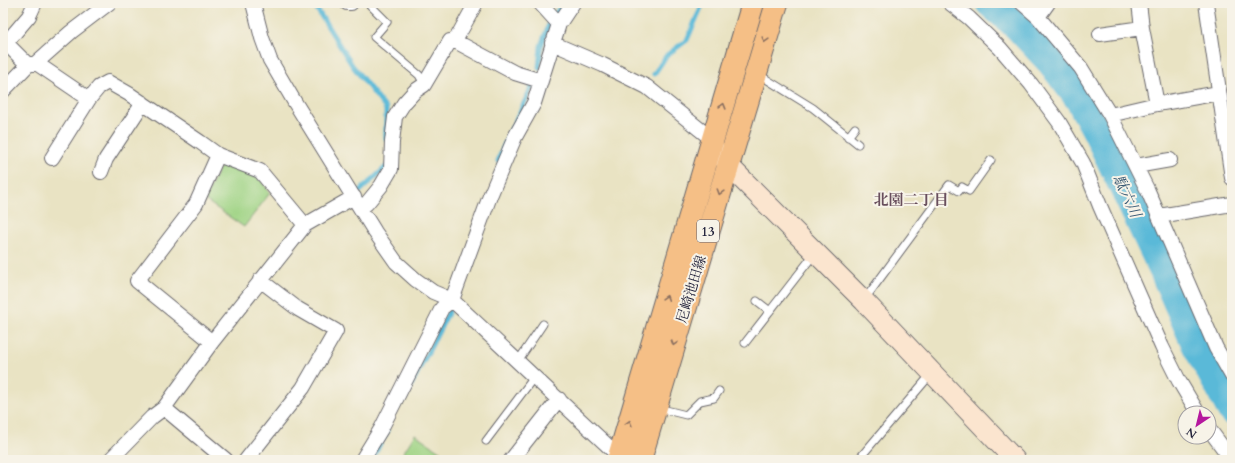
<svg xmlns="http://www.w3.org/2000/svg" width="1235" height="463" viewBox="0 0 1235 463" font-family="Cardo,'Noto Serif JP',serif">
<style>
.green{fill:#9ed383;stroke:#607a5f}
.lines{fill:none;stroke-linecap:round;stroke-linejoin:round}
.stream{stroke:#5ab9d8;stroke-width:5}
.river{stroke:#5ab9d8;stroke-width:29}
.lane-casing{stroke:#68666b;stroke-width:9}
.street-casing{stroke:#68666b;stroke-width:16}
.secondary-casing{stroke:#68666b;stroke-width:22}
.primary-casing{stroke:#68666b;stroke-width:24}
.lane{stroke:#fff;stroke-width:7}
.street{stroke:#fff;stroke-width:14}
.secondary{stroke:#fbe5cf;stroke-width:20}
.primary{stroke:#f5bf86;stroke-width:22}
.oneway{stroke:#8c7060}
.labels{text-anchor:middle;stroke-width:4;stroke-linejoin:round;paint-order:stroke}
.shield{fill:#f7f3e8;stroke:#62616f;stroke-width:1}
.shield-label{font-size:13px;font-weight:bold;fill:#22223b}
.street-label{font-size:14px;fill:#22223b;stroke:#f7f3e8}
.water-label{font-size:15px;font-style:italic;fill:#365772;stroke:#f7f3e8}
.neighbourhood-label{font-size:15px;font-weight:bold;fill:#694f5d;stroke:#f7f3e8}
</style>
<rect width="100%" height="100%" fill="#f7f3e8"/>
<filter id="ink" filterUnits="userSpaceOnUse"><feTurbulence type="fractalNoise" baseFrequency=".025" numOctaves="2"/><feDisplacementMap in="SourceGraphic" scale="8" xChannelSelector="R" yChannelSelector="G"/><feConvolveMatrix kernelMatrix="1 2 1 2 8 2 1 2 1" color-interpolation-filters="sRGB"/></filter>
<filter id="wash" filterUnits="userSpaceOnUse"><feTurbulence type="fractalNoise" baseFrequency=".012" numOctaves="4" result="noise"/><feDisplacementMap in="SourceGraphic" scale="16" xChannelSelector="R" yChannelSelector="G"/><feGaussianBlur stdDeviation="0.9" result="paint"/><feColorMatrix in="noise" values="0 0 0 0 0 0 0 0 0 0 0 0 0 0 0 0 0 1.4 0 .05"/><feComposite in="paint" operator="in"/></filter>
<g filter="url(#wash)">
<rect width="100%" height="100%" fill="#e9e3c3"/>
<path class="green" d="M229,164L260,179L270,193L244,227L205,200L219,168Z
M415,434L441,452L435,460H399Z"/>
<g class="lines">
<path class="stream" d="M313,3L352,65L386,109V139
M539,68L541,46L549,24L563,3
M654,74L667,55L687,40L703,3
M498,161C508,133 523,108 534,81
M360,191L386,167
M404,399L449,311L450,304
M371,460L387,431"/>
<path class="river" d="M990,3L1017,26L1051,62L1079,99L1096,130L1163,270L1196,345L1232,411"/>
</g>
</g>
<g filter="url(#ink)">
<g class="lines">
<g class="lane-casing">
<path id="lane" d="M368,3L387,22L374,37L419,75L424,84
M758,74L813,108L858,144
M848,137L855,128
M865,299L949,185L959,191L962,187L969,191L991,160
M757,301L770,311
M745,343L815,253
M518,361L543,324
M658,408L686,415L700,401L714,398L719,391
M486,441L535,376
M858,460L932,373"/>
</g>
<g class="street-casing">
<path id="street" d="M253,3L262,38L270,60L294,101L375,232L396,262L416,280L433,292L452,300L623,460
M347,3H351
M476,3L455,41L515,73L541,81
M540,3L559,24
M950,3L969,18L1000,48L1031,84L1059,122L1083,163L1100,206L1162,347L1179,381L1198,413
M1022,3L1038,17L1081,68L1110,115L1148,191L1216,348L1232,376
M1139,3L1142,28L1157,104
M1206,3L1232,178
M1038,17L1048,3
M1100,34L1142,28
M3,41L6,43L28,65
M6,43L29,16L35,3
M552,43L603,65L647,87L713,140
M36,63L89,99
M3,91L28,65L36,63L71,32L109,3
M1110,115L1157,104L1219,93
M52,158L89,99L99,87L108,82L129,94L200,142L218,155
M1136,166L1170,160
M101,172L106,159L143,103
M361,208L367,203L381,186L391,169L392,142L395,117L404,103L415,91L424,85L450,41H455
M1159,216L1232,204
M212,342L137,281L196,204L218,155L260,171L305,225
M164,408L226,460
M1209,429L1232,460
M110,460L152,417L164,408L212,342L305,225L354,197
M246,460L303,388L336,331L298,309L260,280
M362,460L381,429L442,308L452,300L490,196L515,137L534,103L559,24L573,3
M511,460L559,399"/>
</g>
<g class="secondary-casing">
<path id="secondary" d="M721,154L728,165L864,301L1015,460"/>
</g>
<g class="primary-casing">
<path id="primary" d="M618,460L753,3
M640,460L777,3"/>
</g>
<use href="#lane" class="lane"/>
<use href="#street" class="street"/>
<use href="#secondary" class="secondary"/>
<use href="#primary" class="primary"/>
</g>
<defs><path id="oneway-chevron" d="M-2-3.5L2.5 0L-2 3.5" fill="none" stroke-width="1.6" stroke-linecap="round" stroke-linejoin="round"/></defs>
<g class="oneway">
<use href="#oneway-chevron" transform="translate(765 40) rotate(107)"/>
<use href="#oneway-chevron" transform="translate(723 106) rotate(-74)"/>
<use href="#oneway-chevron" transform="translate(720 192) rotate(107)"/>
<use href="#oneway-chevron" transform="translate(666 298) rotate(-73)"/>
<use href="#oneway-chevron" transform="translate(674 343) rotate(107)"/>
<use href="#oneway-chevron" transform="translate(629 423) rotate(-74)"/>
</g>
</g>
<g class="labels">
<rect class="shield" x="697" y="220" width="22" height="22" rx="3"/>
<g class="shield-label">
<text x="708" y="236">13</text>
</g>
<g class="street-label">
<text transform="translate(691 289) rotate(-73)" y="5">尼崎池田線</text>
</g>
<g class="water-label">
<text transform="translate(1127 196) rotate(65)" y="5">駄六川</text>
</g>
<g class="neighbourhood-label">
<text x="911" y="205">北園二丁目</text>
</g>
</g>
<rect width="1235" height="463" fill="none" stroke="#f7f3e8" stroke-width="16"/>
<g transform="translate(1197 425) rotate(215)"><circle r="19" fill="#f7f3e8" stroke="#a29fa3"/>
<path d="M0-3L7 15L0 10L-7 15Z" fill="#b5179e"/>
<text y="-6" font-size="11" font-weight="bold" text-anchor="middle" fill="#22223b">N</text>
</g>
</svg>
